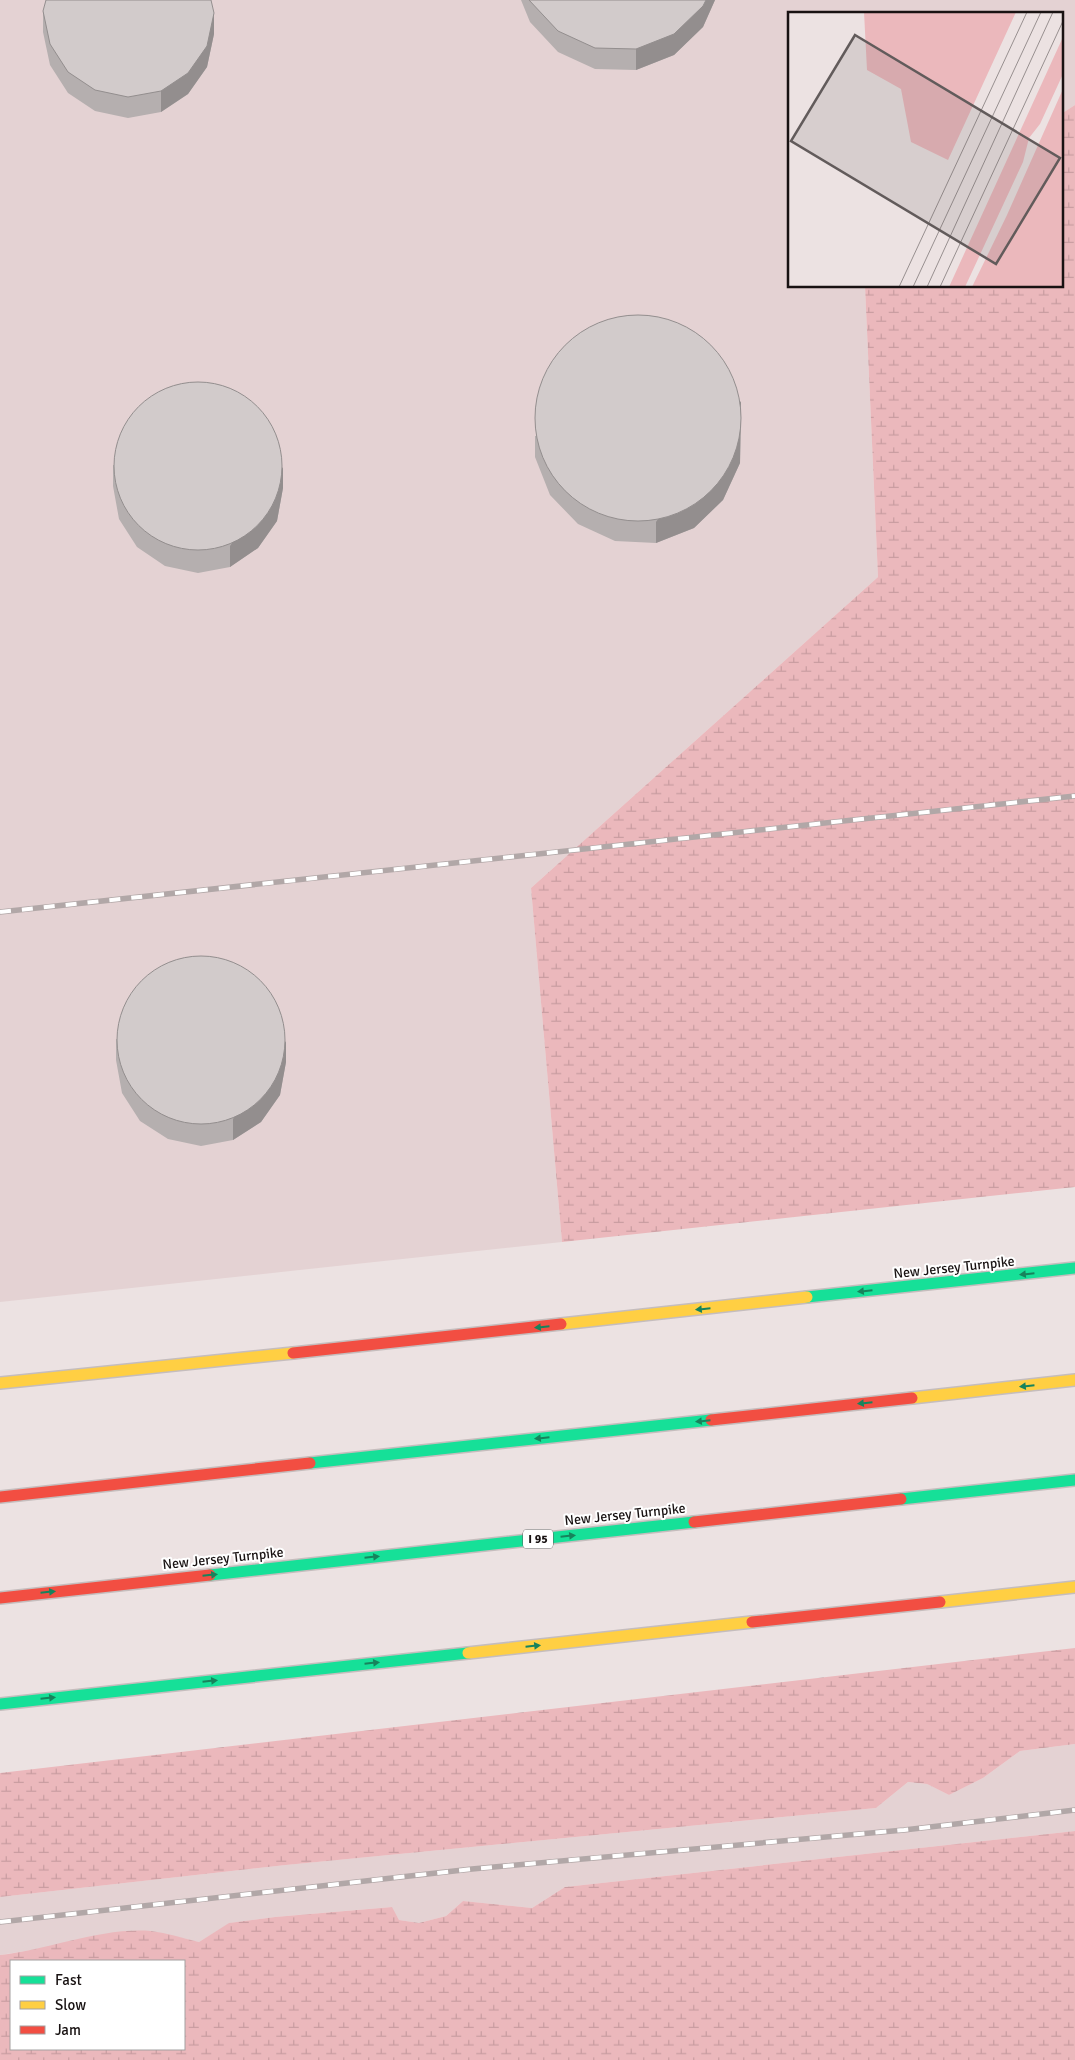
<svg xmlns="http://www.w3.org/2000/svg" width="1075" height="2060" viewBox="0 0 1075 2060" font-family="Signika,sans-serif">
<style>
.built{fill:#e4d2d3}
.wetland{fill:url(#wetland-marsh);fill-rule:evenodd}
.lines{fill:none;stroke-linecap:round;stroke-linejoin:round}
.fast-casing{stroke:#c5bdbd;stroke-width:14}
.slow-casing{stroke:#c5bdbd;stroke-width:14}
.jam-casing{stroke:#c5bdbd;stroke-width:14}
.fast{stroke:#16e098;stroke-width:11}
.slow{stroke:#ffcf43;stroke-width:11}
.jam{stroke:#f24e42;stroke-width:11}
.rail-casing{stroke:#b1a7a7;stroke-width:5.5}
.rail{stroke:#fff;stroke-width:4;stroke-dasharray:11;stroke-linecap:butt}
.wall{fill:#b5afaf}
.shaded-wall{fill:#938e8e}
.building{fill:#d2cbcb;stroke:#938e8e}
.oneway{fill:#17835c}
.labels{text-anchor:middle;stroke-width:4;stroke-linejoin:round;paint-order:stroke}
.shield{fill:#fff;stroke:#5d5959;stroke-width:1}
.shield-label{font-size:12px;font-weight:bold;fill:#181212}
.street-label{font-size:14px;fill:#181212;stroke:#fff}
.inset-road{fill:none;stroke:#978f8f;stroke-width:1}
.view{fill:#625b5b;fill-opacity:0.15;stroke:#625b5b;stroke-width:2.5}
.inset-edge{fill:none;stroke:#181212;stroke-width:2.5}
</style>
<defs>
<pattern id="wetland-marsh" width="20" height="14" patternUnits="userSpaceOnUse" patternTransform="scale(1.25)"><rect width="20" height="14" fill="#ebb8bc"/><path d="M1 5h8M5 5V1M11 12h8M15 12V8" fill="none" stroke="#c99da1"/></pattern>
</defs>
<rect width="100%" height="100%" fill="#ece2e2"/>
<path class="built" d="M0,0H1075V105L1061,114V14H789V286H865L878,577L531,888L562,1242L0,1302Z
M1075,1744V1831L565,1887L532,1908L463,1901L446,1916L419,1923L399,1920L391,1907L275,1917L230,1923L199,1942L151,1931L0,1955V1897L286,1865L876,1808L908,1782L927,1784L949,1795L983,1778L1020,1751Z"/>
<path class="wetland" d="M1075,105V1187L562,1242L531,888L878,577L865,286H1061V114Z
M1075,1648V1744L1020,1751L983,1778L949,1795L927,1784L908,1782L876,1808L286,1865L0,1897V1773Z
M1075,1831V2060H0V1955C48,1950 102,1927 151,1931C167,1933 183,1938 199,1942L229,1923L275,1917L392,1907L399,1920L419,1923L446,1916L463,1901L532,1908L565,1887ZM184,1961V2049H11V1961Z"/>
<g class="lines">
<g class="fast-casing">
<path id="fast" d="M807,1297L1075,1268
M310,1463L711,1420
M901,1499L1075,1480
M210,1575L694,1522
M0,1704L468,1653"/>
</g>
<g class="slow-casing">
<path id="slow" d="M561,1324L807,1297
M0,1383L293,1353
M912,1398L1075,1380
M940,1602L1075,1587
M468,1653L752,1622"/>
</g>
<g class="jam-casing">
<path id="jam" d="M293,1353L561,1324
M711,1420L912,1398
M0,1497L310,1463
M694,1522L901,1499
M0,1598L210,1575
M752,1622L940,1602"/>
</g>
<use href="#fast" class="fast"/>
<use href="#slow" class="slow"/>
<use href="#jam" class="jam"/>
<g class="rail-casing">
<path id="rail" d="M0,912L1075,796
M0,1922L472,1869L904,1830L1075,1810"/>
</g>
<use href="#rail" class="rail"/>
</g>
<path class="wall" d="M521,0H715L703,27L674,55L636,70L595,69L558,52L530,22Z
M43,11L214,34L207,67L188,94L161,112L128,118L95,111L68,93L50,65L43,32Z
M741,422L740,463L723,500L694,528L656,543L615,541L578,524L550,495L535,457V436Z
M113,465L283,488L277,521L258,548L230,567L198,573L165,566L137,547L119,519L113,486Z
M116,1039L286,1062L280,1095L261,1122L233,1140L201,1146L168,1139L140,1121L122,1093L116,1060Z"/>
<path class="shaded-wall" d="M706,0H715L703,27L674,55L636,70V49Z
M214,13V34L207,67L188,94L161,112V91Z
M741,401L740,463L723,500L694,528L656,543V522Z
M283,467V488L277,521L258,548L230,567V546Z
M286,1041V1062L280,1095L261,1122L233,1140V1119Z"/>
<path class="building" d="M46,0H211L214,13L207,46L188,73L161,91L128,97L95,90L68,72L50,44L43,11Z
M529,0H706L703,6L674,34L636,49L595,48L558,31Z
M535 418a103 103 0 1 1 206 0a103 103 0 1 1-206 0Z
M114 466a84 84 0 1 1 168 0a84 84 0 1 1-168 0Z
M117 1040a84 84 0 1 1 168 0a84 84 0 1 1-168 0Z"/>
<defs><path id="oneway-solid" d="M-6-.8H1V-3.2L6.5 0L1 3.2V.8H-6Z" transform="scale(1.25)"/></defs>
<g class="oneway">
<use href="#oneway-solid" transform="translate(1027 1274) rotate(174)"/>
<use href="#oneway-solid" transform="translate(865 1291) rotate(174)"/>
<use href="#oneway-solid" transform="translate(703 1309) rotate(174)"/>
<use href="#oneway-solid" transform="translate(542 1327) rotate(174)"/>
<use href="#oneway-solid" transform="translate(1027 1386) rotate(174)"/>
<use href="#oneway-solid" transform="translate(865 1403) rotate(174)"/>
<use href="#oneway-solid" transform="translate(703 1421) rotate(174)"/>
<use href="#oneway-solid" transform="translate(542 1438) rotate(174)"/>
<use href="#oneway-solid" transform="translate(568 1536) rotate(-6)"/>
<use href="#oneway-solid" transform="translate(372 1557) rotate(-6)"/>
<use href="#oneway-solid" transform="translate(210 1575) rotate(-6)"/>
<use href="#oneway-solid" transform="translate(48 1592) rotate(-6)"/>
<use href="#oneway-solid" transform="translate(533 1646) rotate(-6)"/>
<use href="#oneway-solid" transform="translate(372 1663) rotate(-6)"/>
<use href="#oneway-solid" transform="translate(210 1681) rotate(-6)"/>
<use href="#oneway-solid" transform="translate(48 1698) rotate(-6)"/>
</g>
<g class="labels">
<rect class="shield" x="523" y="1529.5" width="30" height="19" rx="4"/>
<g class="shield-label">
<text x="538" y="1543">I 95</text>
</g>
<g class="street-label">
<text transform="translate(954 1267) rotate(-6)" y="5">New Jersey Turnpike</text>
<text transform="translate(625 1514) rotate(-6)" y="5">New Jersey Turnpike</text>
<text transform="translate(223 1558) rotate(-6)" y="5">New Jersey Turnpike</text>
</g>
</g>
<g transform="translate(788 12)">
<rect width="275" height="275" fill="#ece2e2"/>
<path d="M76,0H228L160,148L123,130L113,77L79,58ZM275,25V62L252,112L241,126L235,150L177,275H161ZM275,77V275H184L219,203Z" fill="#ebb8bc"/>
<path class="inset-road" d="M111,275L239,0M125,275L253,0M139,275L265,0M152,275L275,9"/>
<path class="view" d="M67,23L272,146L208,252L3,129Z"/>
<rect width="275" height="275" class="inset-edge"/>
</g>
<rect x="10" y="1960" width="175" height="90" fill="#ffffff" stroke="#a3a0a0"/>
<rect x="20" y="1976" width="25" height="8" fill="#16e098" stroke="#a3a0a0"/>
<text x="55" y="1985" font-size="15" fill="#181212">Fast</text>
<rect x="20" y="2001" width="25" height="8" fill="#ffcf43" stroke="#a3a0a0"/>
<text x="55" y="2010" font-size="15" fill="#181212">Slow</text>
<rect x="20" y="2026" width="25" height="8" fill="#f24e42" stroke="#a3a0a0"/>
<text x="55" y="2035" font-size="15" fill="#181212">Jam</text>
</svg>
